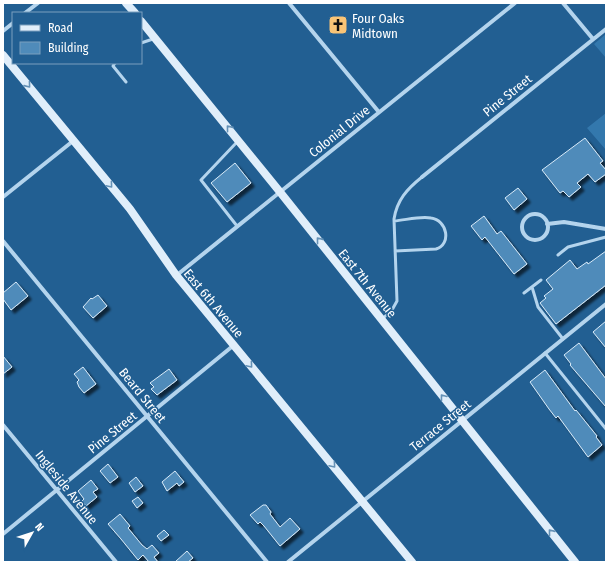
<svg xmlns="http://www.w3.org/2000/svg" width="609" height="565" viewBox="0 0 609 565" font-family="'Fira Sans Condensed',sans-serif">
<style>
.green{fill:#3378ad}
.building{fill:#4f8bba;stroke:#d9ebf9;filter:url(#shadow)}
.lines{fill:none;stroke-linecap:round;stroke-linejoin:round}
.lane{stroke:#b4d4ed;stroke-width:3}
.street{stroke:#b4d4ed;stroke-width:4}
.secondary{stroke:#e0eefa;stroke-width:8}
.oneway{stroke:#6491b6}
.labels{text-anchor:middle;stroke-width:3;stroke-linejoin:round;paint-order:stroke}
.poi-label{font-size:13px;fill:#fff;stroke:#225f92;text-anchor:start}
.street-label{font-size:13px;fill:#fff;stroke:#225f92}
</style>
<defs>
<filter id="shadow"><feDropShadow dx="3.5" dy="3.5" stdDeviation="1" flood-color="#0009"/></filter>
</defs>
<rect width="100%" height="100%" fill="#225f92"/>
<path class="green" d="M606,34V58L594,44Z
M606,113V150L587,128Z"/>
<path class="building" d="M585,138L603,161L600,163L606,170V174L595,182L588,174L577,183L581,187L569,197L563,191L560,193L542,170Z
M235,163L251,183L227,202L211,183Z
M518,188L527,199L514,210L505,198Z
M484,216L497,234L501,231L527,264L514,274L485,237L482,240L471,226Z
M606,251V285L556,324L540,303L546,298L544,296L553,289L546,280L570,260L577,269L587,262L588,264Z
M16,282L28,296L11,310L3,299V293Z
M98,295L107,306L93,318L83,307L91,298L92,299Z
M606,321V348L593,332Z
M579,343L606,379V407L570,365L571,364L564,355Z
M3,356L12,367L3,374Z
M83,367L96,384L84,393L79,387L77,382L79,380L74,374Z
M169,369L177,380L157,395L151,389L154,387L150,383Z
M545,370L575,411L576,410L597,436L596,437L602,445L588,457L558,416L556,418L549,409L530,382Z
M108,464L118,477L110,483L100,471Z
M175,471L184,482L179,486L177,483L167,491L162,482Z
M136,477L143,486L135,492L129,483Z
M91,480L98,489L93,492L97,497L86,506L82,501L84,499L78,491Z
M138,497L143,503L137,508L132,501Z
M263,505H266L271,512L270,514L280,527L290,518L300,529L280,546L264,526L260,522L258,524L250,515Z
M120,514L130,526L128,528L142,545L147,549L152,545L159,553L154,557L158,562H149L143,555L138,560L121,539L108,524Z
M164,530L169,535L161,541L157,536Z
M187,551L193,558L188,562H175Z"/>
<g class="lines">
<path class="lane" d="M141,43L153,39
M115,63L113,66L126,82
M394,221C406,220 420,216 431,218C447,220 452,244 436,249L395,251
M237,226L201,180L237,142
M558,255L568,247L606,237
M532,287L538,307L563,339
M524,293L541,280
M382,319L392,310L397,301L394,219C397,200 407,189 422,177
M545,353L606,429"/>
<path class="street" d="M289,3L378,111
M563,3L593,39
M25,13L38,3
M3,31L13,23
M422,177L606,29
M3,197L73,141
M522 227a13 13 0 1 1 26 0a13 13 0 1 1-26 0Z
M547,224L564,222L606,229
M3,241L267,562
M177,275L515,3
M3,425L116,562
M3,534L234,345
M288,562L606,304"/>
<path class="secondary" d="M126,3L135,13
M141,21L280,192L575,562
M3,55L130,209L176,275L412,562"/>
</g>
<defs><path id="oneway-chevron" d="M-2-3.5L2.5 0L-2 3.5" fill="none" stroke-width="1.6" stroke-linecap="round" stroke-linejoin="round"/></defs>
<g class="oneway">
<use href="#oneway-chevron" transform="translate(28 85) rotate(51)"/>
<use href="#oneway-chevron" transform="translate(229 128) rotate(-129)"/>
<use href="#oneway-chevron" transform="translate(110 185) rotate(50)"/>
<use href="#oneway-chevron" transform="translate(319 240) rotate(-129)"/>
<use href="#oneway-chevron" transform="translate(250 365) rotate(50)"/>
<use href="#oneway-chevron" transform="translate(443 397) rotate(-128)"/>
<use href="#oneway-chevron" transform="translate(333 465) rotate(50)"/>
<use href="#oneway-chevron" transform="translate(551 532) rotate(-129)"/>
</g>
<defs>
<g id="church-square" transform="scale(1)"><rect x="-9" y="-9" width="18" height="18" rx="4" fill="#f9c476" stroke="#225f92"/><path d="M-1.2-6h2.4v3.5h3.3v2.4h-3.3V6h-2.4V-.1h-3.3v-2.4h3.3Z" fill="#111"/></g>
</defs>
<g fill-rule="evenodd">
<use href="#church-square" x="338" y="25"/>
</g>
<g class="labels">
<g class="poi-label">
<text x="352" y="23">Four Oaks<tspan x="352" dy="15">Midtown</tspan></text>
</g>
<g class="street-label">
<text transform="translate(507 95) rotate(-39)" y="5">Pine Street</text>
<text transform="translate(339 131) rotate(-39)" y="5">Colonial Drive</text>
<text transform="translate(368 283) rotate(51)" y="5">East 7th Avenue</text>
<text transform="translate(214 303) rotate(50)" y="5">East 6th Avenue</text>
<text transform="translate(143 395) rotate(51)" y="5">Beard Street</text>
<text transform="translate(440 425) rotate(-39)" y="5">Terrace Street</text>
<text transform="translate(112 432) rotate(-39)" y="5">Pine Street</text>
<text transform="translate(67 487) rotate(51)" y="5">Ingleside Avenue</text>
</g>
</g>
<rect width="609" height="565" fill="none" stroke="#ffffff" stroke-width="8"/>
<rect x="12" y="12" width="130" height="52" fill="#225f92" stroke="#7a9fbe"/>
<rect x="20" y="25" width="20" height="6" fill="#e0eefa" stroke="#7a9fbe"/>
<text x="48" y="32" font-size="12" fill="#ffffff">Road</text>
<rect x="20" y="42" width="20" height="12" fill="#4f8bba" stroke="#7a9fbe"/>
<text x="48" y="52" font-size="12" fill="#ffffff">Building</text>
<g transform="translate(32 533) rotate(51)" stroke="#225f92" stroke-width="3" paint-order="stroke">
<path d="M0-3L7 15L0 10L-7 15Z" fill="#ffffff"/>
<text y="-6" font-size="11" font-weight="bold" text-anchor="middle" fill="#ffffff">N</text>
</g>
</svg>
